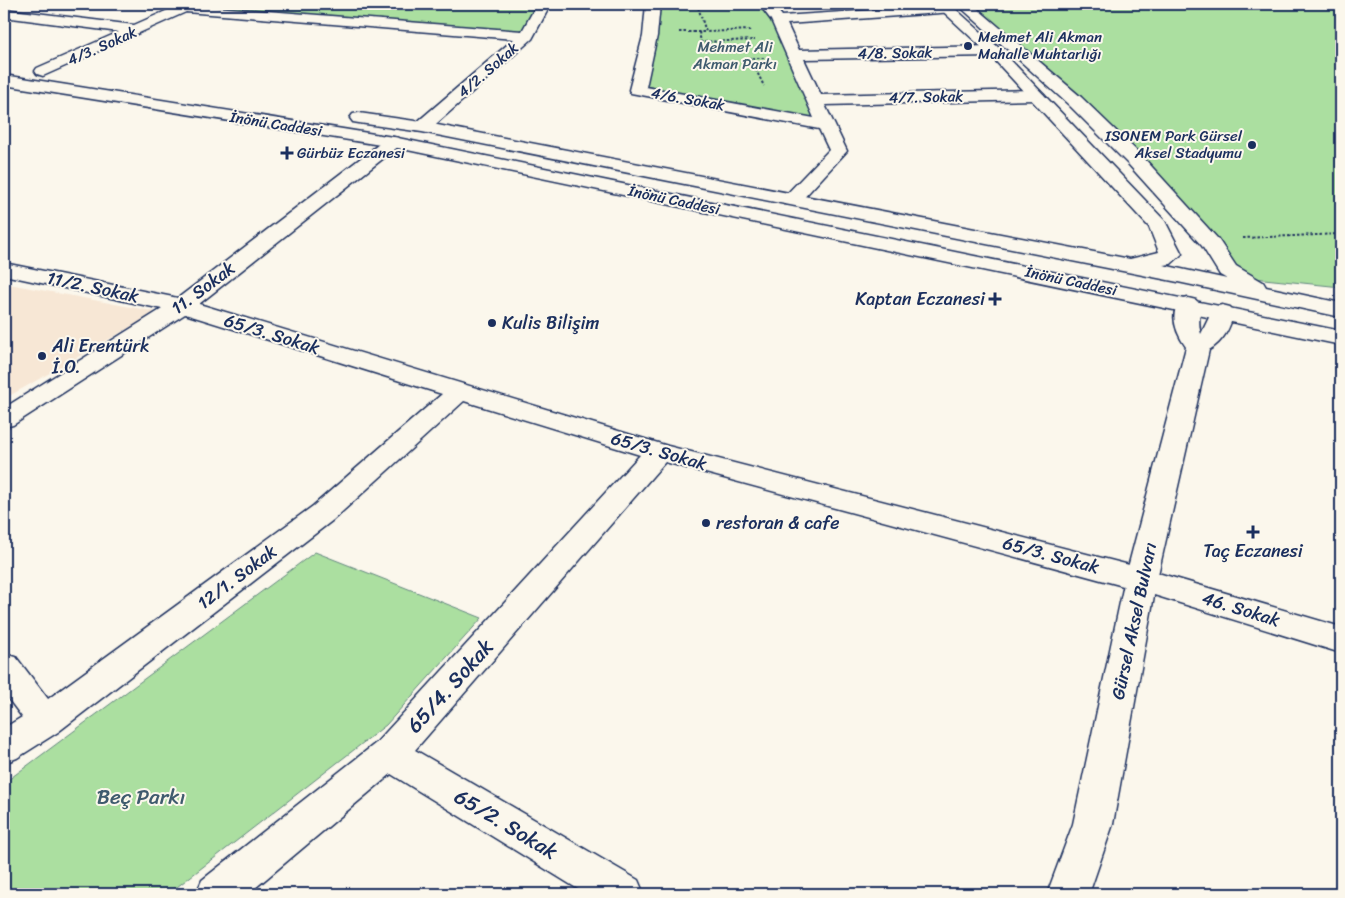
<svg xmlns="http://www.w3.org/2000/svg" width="1345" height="898" viewBox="0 0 1345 898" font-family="Sriracha,sans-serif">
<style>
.built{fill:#f7e7d5}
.green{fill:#abdfa0;stroke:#63877f}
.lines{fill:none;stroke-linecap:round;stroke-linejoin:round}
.street-casing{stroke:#1b2f5e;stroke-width:3}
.secondary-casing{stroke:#1b2f5e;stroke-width:3}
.primary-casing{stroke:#1b2f5e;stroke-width:3}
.path{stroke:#1b2f5e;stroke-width:2;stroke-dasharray:2.5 2;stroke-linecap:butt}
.street{fill:#fbf7ec;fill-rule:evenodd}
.secondary{fill:#fbf7ec;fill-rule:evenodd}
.primary{fill:#fbf7ec;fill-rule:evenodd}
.poi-dot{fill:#1b2f5e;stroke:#fbf7ec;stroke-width:2}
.labels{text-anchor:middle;stroke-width:4;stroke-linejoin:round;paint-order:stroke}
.far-poi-label{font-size:15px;fill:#1b2f5e;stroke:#fbf7ec;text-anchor:start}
.far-street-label{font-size:15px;fill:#1b2f5e;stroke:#fbf7ec}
.far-park-label{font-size:15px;fill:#3f5b6e;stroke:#fbf7ec}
.street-label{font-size:18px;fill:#1b2f5e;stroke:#fbf7ec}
.poi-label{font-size:18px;fill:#1b2f5e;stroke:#fbf7ec;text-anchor:start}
.near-street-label{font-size:21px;fill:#1b2f5e;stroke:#fbf7ec}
.near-park-label{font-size:21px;fill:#3f5b6e;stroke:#fbf7ec}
</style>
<rect width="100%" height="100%" fill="#fbf7ec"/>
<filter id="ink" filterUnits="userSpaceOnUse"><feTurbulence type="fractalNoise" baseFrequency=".02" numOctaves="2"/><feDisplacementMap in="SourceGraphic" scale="10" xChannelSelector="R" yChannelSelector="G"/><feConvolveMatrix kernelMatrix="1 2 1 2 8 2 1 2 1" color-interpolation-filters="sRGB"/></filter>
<g filter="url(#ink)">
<path class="built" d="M4,283L157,312L4,399Z"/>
<path class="green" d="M184,4H544L527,36L184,8Z
M653,4H766L778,20L826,125L637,90L650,36Z
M969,4H1341V287L1235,276L1066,87Z
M315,552L482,618L386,725L168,894H4V783Z"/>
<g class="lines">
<g class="street-casing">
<path id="street" d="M177,4L522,31L537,4H551L532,39L428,131H416L413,127L416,123L514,39L186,12L43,76L37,74L35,71L37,68L119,32L4,17V9L134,25L177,6Z
M646,4H660L657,36L646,87L814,118L771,20L759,4H773L782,16L949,5L954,6L956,9L954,12L787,24L799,50L994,46L1002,51L994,56L804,59L821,95L1036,90L1044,95L1036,100L825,105L847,151L798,204H784L781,200L829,150L819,129L631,93L629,90L643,36Z
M393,137L399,138L402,142L399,146L199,304L668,446L1141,568L1341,627V653L1138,590L665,462L415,750L638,880L644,894H586L391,774L248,894H196L202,880L376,743L640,455L464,401L333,520L58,732L17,758L4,763V728L22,717L4,693V654L16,657L48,699L313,506L442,394L185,314L13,425L4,427V408L162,309L4,275V263L178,298L387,138Z"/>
</g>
<g class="secondary-casing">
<path id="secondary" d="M1188,298L1196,300C1202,309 1197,323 1201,334L1214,307L1222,305L1230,307L1234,312C1230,328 1224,341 1209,350L1157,579L1113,824L1089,894H1047L1073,824L1125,579L1186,347C1176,333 1169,315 1180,300Z"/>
</g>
<g class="primary-casing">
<path id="primary" d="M935,4H950L999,48L1165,221L1182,254L1171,264L1163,265L1227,279L1220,275L1202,246L1128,164L1069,105L957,4H972L1081,97L1142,156L1218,239L1236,266L1263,282L1266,287L1341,303V317L1178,282L422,132L359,123L353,122L350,118L353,114L359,113L422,122L1130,259L1159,252L1149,227L989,54Z
M4,75L393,137L1341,331V345L393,147L4,85Z"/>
</g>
<path class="path" d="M738,6L698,7L706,32L751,30
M679,32H706
M699,32L701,42L755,40
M764,58H750L764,86
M1243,238L1341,234"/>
<use href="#street" class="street"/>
<use href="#secondary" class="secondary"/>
<use href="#primary" class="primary"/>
</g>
</g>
<g class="poi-dot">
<circle cx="968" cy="46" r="5"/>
<circle cx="1252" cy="145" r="5"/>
<path d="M284.5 145.5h5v5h5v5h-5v5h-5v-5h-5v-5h5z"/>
<path d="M992.5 291.5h5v5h5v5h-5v5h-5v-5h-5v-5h5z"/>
<circle cx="492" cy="323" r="5"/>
<circle cx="42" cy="356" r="5"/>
<circle cx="706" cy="523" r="5"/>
<path d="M1250.5 524.5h5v5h5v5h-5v5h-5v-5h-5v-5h5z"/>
</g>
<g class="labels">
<g class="far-poi-label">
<text x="978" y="42">Mehmet Ali Akman<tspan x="978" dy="17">Mahalle Muhtarlığı</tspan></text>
<text x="1242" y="141" text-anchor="end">ISONEM Park Gürsel<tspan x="1242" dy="17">Aksel Stadyumu</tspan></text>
<text x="297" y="158">Gürbüz Eczanesi</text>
</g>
<g class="far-street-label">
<text transform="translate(102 46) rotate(-24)" y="5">4/3. Sokak</text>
<text transform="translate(895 53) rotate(-1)" y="5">4/8. Sokak</text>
<text transform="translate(488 70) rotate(-41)" y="5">4/2. Sokak</text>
<text transform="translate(926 97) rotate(-1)" y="5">4/7. Sokak</text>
<text transform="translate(688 99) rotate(10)" y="5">4/6. Sokak</text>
<text transform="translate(276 124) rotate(9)" y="5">İnönü Caddesi</text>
<text transform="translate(674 200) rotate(12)" y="5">İnönü Caddesi</text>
<text transform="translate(1071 281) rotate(12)" y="5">İnönü Caddesi</text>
</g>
<g class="far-park-label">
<text x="735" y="52">Mehmet Ali<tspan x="735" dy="17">Akman Parkı</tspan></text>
</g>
<g class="street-label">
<text transform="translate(93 287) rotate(12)" y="6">11/2. Sokak</text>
<text transform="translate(203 288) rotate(-37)" y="6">11. Sokak</text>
<text transform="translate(272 334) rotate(17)" y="6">65/3. Sokak</text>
<text transform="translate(659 451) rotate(16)" y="6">65/3. Sokak</text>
<text transform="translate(1051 555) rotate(15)" y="6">65/3. Sokak</text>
<text transform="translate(237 577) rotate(-37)" y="6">12/1. Sokak</text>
<text transform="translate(1241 609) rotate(17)" y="6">46. Sokak</text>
<text transform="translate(1134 621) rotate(-78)" y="6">Gürsel Aksel Bulvarı</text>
</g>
<g class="poi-label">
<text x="985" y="305" text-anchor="end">Kaptan Eczanesi</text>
<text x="502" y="329">Kulis Bilişim</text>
<text x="52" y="352">Ali Erentürk<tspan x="52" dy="21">İ.O.</tspan></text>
<text x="716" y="529">restoran &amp; cafe</text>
<text x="1253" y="557" text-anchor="middle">Taç Eczanesi</text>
</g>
<g class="near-street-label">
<text transform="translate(450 686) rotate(-48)" y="7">65/4. Sokak</text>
<text transform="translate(506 824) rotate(31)" y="7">65/2. Sokak</text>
</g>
<g class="near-park-label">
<text x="141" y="804">Beç Parkı</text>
</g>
</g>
<rect width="1345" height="898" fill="none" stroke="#fbf7ec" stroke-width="20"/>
<rect x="10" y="10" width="1325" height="878" fill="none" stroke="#1b2f5e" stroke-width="2" filter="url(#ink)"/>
</svg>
